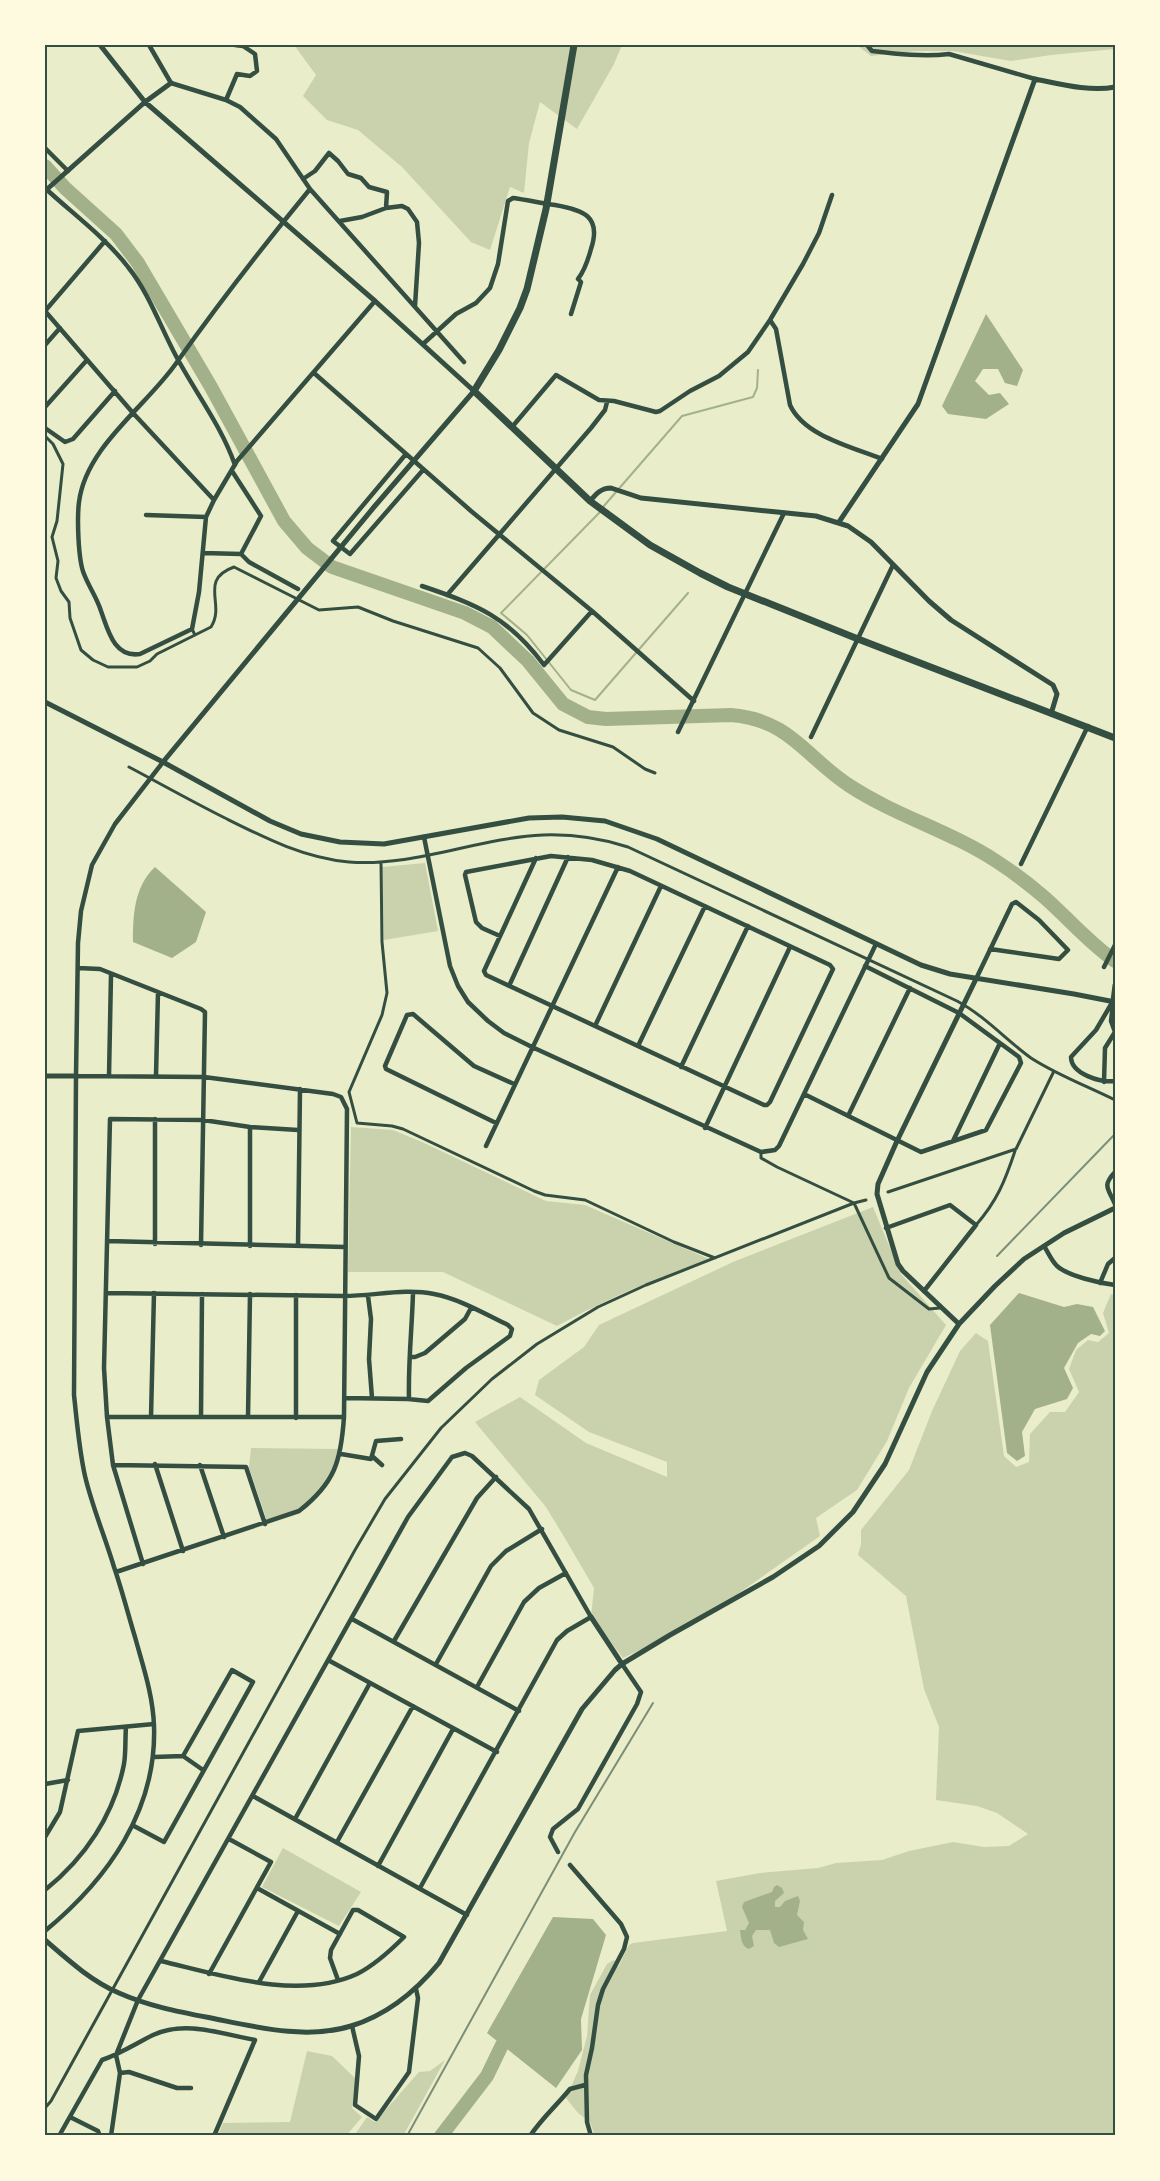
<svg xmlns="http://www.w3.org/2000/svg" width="1160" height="2181" viewBox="0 0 1160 2181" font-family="Raleway,sans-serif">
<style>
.green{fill:#cad2ad}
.water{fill:#a3b18a}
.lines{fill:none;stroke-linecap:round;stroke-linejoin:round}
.stream{stroke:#a3b18a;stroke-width:2}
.river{stroke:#a3b18a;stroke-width:14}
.pedestrian{stroke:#344e41;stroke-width:3}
.minor{stroke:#344e41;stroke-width:4.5}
.tertiary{stroke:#344e41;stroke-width:5}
.primary{stroke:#344e41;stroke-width:7}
.rail{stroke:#7c8e77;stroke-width:2}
.neatline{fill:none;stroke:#344e41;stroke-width:2}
</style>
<rect width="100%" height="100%" fill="#e9edc9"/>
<path class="green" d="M294,45H622L614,64L577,129L540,102L529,143L524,193L510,187L490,250L471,242L402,167L358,130L327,120L303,96L316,75Z
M857,45H1115V49L1051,55L1011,61L953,51H916L871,56Z
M425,863L438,931L384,940L382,867Z
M351,1127L393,1130L422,1142L546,1201L585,1205L709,1259C657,1278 606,1299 557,1326L443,1272H348Z
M873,1207L901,1274L946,1325L909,1388L887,1441L857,1490L816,1518L820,1536L692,1626L623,1658L591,1617L594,1588L563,1535L546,1507L475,1422L520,1397L586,1443L667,1477V1462L589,1432L535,1395L539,1380L584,1347L599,1325L733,1262Z
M1111,1294L1115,1295V2136H595L590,2122L578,2113L566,2098L578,2071L587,2036L590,1995L607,1964L614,1960L618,1967L629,1945L633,1943L727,1931L716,1881L760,1873L818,1868L836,1863L882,1860L909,1851L953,1842L984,1847L1009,1846L1028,1834L997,1813L977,1806L936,1800L939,1727L924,1689L906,1596L858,1555L861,1544V1530L909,1470L932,1411L960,1351L976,1333L988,1341L1004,1456L1016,1467L1029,1462L1030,1434L1050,1412H1065L1079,1392L1069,1369L1076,1350L1088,1340L1098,1342L1109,1333L1103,1313Z
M251,1448L338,1449C333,1486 302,1513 268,1524L249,1468Z
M283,1848L361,1892L339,1926L262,1887Z
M307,2051L332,2056L356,2079L352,2108L362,2117L346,2136H218L223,2123L290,2122Z
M445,2060L403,2136H354L367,2117L375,2122L419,2072L430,2071Z"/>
<path class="water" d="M986,314L1023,370L1017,386L1005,383L998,369H983L975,381L989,395L1000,393L1009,404L986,419L948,414L942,406Z
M155,867L206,912L196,942L172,958L133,942C133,915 134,887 155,867Z
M1019,1293L1064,1307L1077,1304L1093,1307L1105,1331L1100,1336L1091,1334L1078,1343L1064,1368L1073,1388L1067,1399L1035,1409L1022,1432L1025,1456L1017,1461L1007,1453L990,1325Z
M777,1885L782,1888L784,1893L775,1901V1907H780L785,1901L798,1896L800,1901L797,1915L804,1922L803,1930L808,1939L779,1947L774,1943L770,1930H756L752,1936L754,1946L749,1949C741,1946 741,1938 740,1930H745L749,1923L742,1907L744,1902L772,1892L774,1887Z
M553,1917L593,1919L606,1935L581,2019L582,2050L556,2088L487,2033Z"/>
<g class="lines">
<path class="stream" d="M603,507L682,416L753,397L757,388L758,370
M600,512L501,613L527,635L571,690L595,700L688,593"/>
<path class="river" d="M45,166L65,188L116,234L138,263L211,387L284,521L307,548L332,567L465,613L492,627L528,661L563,704L588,717L606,719L731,715C791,720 805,757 850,786C896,816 950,831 996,861C1013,872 1029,884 1044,897C1068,918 1089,943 1115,961
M441,2136L487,2076L502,2045"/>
<path class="pedestrian" d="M45,436L53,444L63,464L57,521L52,537L58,561L56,578L61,591L69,602L70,618L81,650L93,660L108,667H137L150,661L157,654L195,635
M192,629L195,635L211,627C226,604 198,580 234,567L319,610L358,607L393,621L478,648L500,668L533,713L559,730L613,747L645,769L655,773
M129,767C161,784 193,802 225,818C265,838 304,858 349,862C415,867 477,838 543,835C572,834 600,838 628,847L957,1001C985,1016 1006,1040 1031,1058C1057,1075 1087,1086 1115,1100
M381,862L382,942L387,993L382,1015L349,1092L357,1123L392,1126L403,1129L534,1191L545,1195L585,1200L674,1242L715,1258
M761,1152V1158L777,1167L854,1203L889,1278L929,1309L940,1308
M888,1192L1016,1149L1054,1071
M976,1225C997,1201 1005,1181 1015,1151
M45,2108L51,2101L355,1550L385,1499L441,1428L492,1379L537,1344L598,1307L646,1285L854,1203L866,1200"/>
<path class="minor" d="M149,45L171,83L226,100L240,107L276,139L310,189L464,362
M867,45L872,51C897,54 924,57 949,54L1035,79
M226,100L237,74L250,76L257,71L255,54L243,46L235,45
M45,148L68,171
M303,179L315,171L329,153L338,161L348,174L361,178L369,187L387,192L386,208
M45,188C73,214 105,237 128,267C149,293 160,326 176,356C195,392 221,425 235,465
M310,189C264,245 219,303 177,362C147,406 86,446 79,502C77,518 78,560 84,574C89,587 97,598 101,611C108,630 114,658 140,654L192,629L199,592L206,517L214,500L237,461L375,301
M340,221L362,217L386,208L402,206L408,209L417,222L419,243L415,306
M45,311L133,413L214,500
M45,311L105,241
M770,320L776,329L790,405C804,436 852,447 882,459
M423,344L456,314L476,303L490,288L498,264L508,201L513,198C527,200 541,203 555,205C583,210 602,216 591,249C588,260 585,270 578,279L581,282L571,314
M45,345L60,328
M314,373L471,511L592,611L694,701
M45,407L87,360
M512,427L556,375L599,400L614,401L656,412L660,411L690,391L719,376L748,352L770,320L803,264L819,233L832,195
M45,428L65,442L73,439L115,391
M406,454L333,541L350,554L423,470
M232,471L261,516L241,554
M146,515L206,517
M203,553L241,554L249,562L298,589
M422,586C478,605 508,617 544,665L592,611
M447,595L591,428L605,410L607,402
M678,732L784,513
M811,737L893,565
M424,837L450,966L458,986L468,1002L488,1021L504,1033L532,1047L761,1152L775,1150L779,1146L876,944
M1021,864L1088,726
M500,936L482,928L476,922L465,875L466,872L551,856L592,860L630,871L830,965L833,969L770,1102L767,1105H764L486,975L484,971L536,858
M1104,967L1115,945
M78,968L100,969L201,1009L205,1012L201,1245
M976,979L1012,904L1016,902L1039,920L1068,950L1059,959L990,949
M509,986L568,857
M1113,1001L1096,1030L1071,1057C1071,1074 1101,1083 1115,1081
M1113,1004L1111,1021L1115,1032
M595,1026L661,886
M638,1046L705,906
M681,1067L748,926
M76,1076L204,1077L333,1094L341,1097L347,1109L344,1417C341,1461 335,1483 299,1511L116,1572
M109,1076L111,975
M156,1076L158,992
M1104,1082L1105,1048L1115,1032
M804,1094L921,1152L986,1130L1021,1063L1019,1057L959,1013L865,966
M848,1116L910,988
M496,1123L386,1069L385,1066L407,1015L413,1014L474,1066L514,1084
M250,1127V1246
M705,1128L790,947
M953,1141L1000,1043
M486,1146L618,867
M1115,1172C1102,1186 1108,1188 1115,1204
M886,1228L950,1205L976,1225L924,1291
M107,1241L345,1247
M155,1244V1119
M298,1246L300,1089
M1044,1246C1048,1252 1051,1260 1057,1266C1068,1276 1099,1283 1115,1285
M1100,1283L1108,1264L1115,1258
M107,1293L344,1296C374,1296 405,1288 434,1294C460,1299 485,1314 508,1325L512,1329L510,1336L466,1368L428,1401L408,1399L344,1398
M296,1295V1418
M368,1296L371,1319L369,1359L372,1398
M410,1357H415L425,1353L465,1319L471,1308
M409,1399C408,1363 412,1328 413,1293
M107,1417H344
M151,1417L154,1293
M201,1417L202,1294
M248,1417L250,1294
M341,1454L371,1459L376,1441L401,1439
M372,1456L382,1465
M155,1464L183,1551
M113,1465L246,1467L265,1524
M200,1465L224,1537
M143,1564L113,1465L107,1417L104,1368L110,1119L203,1120L250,1127L298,1130
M352,1619L519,1711
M394,1641L477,1498L496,1477
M328,1660L497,1752
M436,1664L491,1566L506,1551L542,1529
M477,1687L524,1602L539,1588L566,1573
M183,1756L203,1770
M45,1784L68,1780
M253,1796L467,1915
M295,1819L370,1683
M134,1826L164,1842L253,1682L232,1670L183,1756L154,1757
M45,1837L60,1812L78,1731L154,1724
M337,1842L413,1706
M558,1852L550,1837L553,1829L578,1809L637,1704L641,1692L622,1664
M570,1865L621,1924L627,1937L624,1949L603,1989L598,2005L592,2048L586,2075L587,2122L591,2136
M378,1866L453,1729
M257,1888L340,1934
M45,1890C85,1858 114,1815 124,1764C126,1752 125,1739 126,1727
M45,1931C108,1879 157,1810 154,1726C153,1695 143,1666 135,1637C128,1614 122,1590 114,1567C105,1537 92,1506 85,1476C79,1449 77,1422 74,1395L76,1076L78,943L81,911L92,865L115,824L163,762
M161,1961C220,1975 298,2001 357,1974C375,1965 390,1951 404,1937L358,1910H353L331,1950L330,1958L338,1980
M209,1974L271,1862L229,1839
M259,1982L298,1911
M352,2026L359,2056L355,2105L376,2119L409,2072L418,1998L416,1989
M120,2073L129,2072L177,2088H191
M70,2117L98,2131L100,2136
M59,2136L102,2060C120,2054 135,2044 153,2035C186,2020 221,2034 255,2040L214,2136
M111,2136L120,2073L116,2055L138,2000L408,1517L452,1457L465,1453L472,1456L529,1509L591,1617L567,1631L557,1640L420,1888
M530,2136C542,2118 557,2105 570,2089L585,2085"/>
<path class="tertiary" d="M100,45L145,102L375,301L474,391L374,507L163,762
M45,191L145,102L171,83
M590,501C596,494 601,488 611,488L641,498L816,516L848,526L871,542L929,601L951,620L1053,685L1057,694L1051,714
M839,522L918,404L1035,79C1060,84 1090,92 1115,87
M45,702L163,762L270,821L301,834L340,842L384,844L529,818L562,817L605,821L657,839L921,965L950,974L1074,994L1115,1002
M1113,1001L1115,985
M45,1076H76
M959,1324L903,1271L898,1264L877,1194L878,1184L897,1141L976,979
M591,1617L622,1664
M45,1940C68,1960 91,1981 119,1993C148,2006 180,2012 211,2018C256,2027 306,2040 351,2026C387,2015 416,1991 439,1963L582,1709L615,1670L622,1664L670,1635L773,1577L819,1546L853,1512L885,1464L927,1372L959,1324L995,1286L1024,1259L1064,1233L1115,1208"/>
<path class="primary" d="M574,45L546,209L527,289L520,308L499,350L474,391L590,501L650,545L700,573L728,587L858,639L1115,738"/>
<path class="rail" d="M997,1256L1115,1134
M407,2136L575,1832L653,1703"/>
</g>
<rect width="1160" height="2181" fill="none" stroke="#fefae0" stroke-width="93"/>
<rect x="46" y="46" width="1068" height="2088" class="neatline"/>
</svg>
